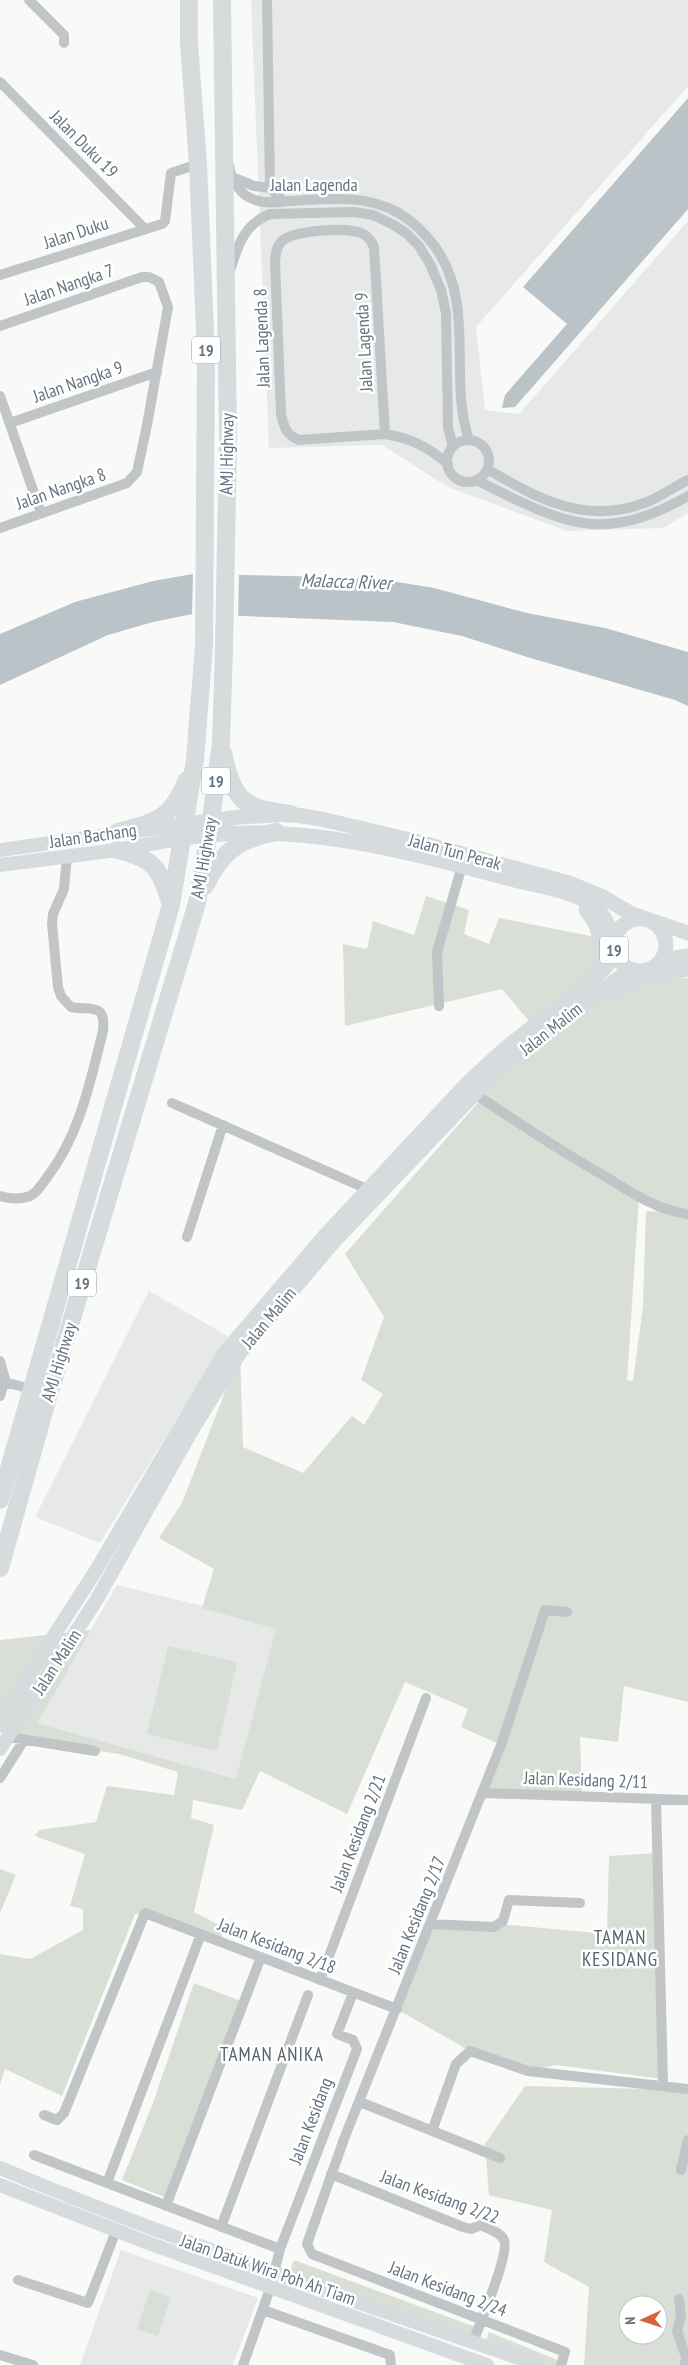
<svg xmlns="http://www.w3.org/2000/svg" width="688" height="2365" viewBox="0 0 688 2365" font-family="'PT Sans Narrow',sans-serif">
<style>
.built{fill:#e7e8e8}
.green{fill:#d9ded7;fill-rule:evenodd}
.water{fill:#bac4c8}
.pier{fill:#f9f9f7}
.lines{fill:none;stroke-linecap:round;stroke-linejoin:round}
.street{stroke:#c1c5c8;stroke-width:10}
.secondary{stroke:#d6dbde;stroke-width:14}
.primary{stroke:#d6dbde;stroke-width:15}
.highway{stroke:#d6dbde;stroke-width:18}
.labels{text-anchor:middle;stroke-width:5;stroke-linejoin:round;paint-order:stroke}
.shield{fill:#fff;stroke:#949ea6;stroke-width:1}
.shield-label{font-size:16px;font-weight:bold;fill:#667480}
.street-label{font-size:18px;fill:#667480;stroke:#fff}
.water-label{font-size:19px;font-style:italic;fill:#677980;stroke:#fff}
.neighbourhood-label{font-size:19px;letter-spacing:1px;fill:#58636b;stroke:#fff}
</style>
<rect width="100%" height="100%" fill="#f9f9f7"/>
<path class="built" d="M251,0H688V86L476,327L485,410L519,414L688,221V513L663,528L567,531L448,487L382,445L269,448Z
M149,1291L228,1336L100,1543L35,1517Z
M117,1585L281,1625L236,1779L36,1723Z
M121,2250L258,2298L233,2365H80Z"/>
<path class="green" d="M426,896L469,910L464,934L489,944L499,918L601,938L597,968L607,986L688,978V1702L624,1686L618,1742L580,1737L582,1797L483,1793L501,1745L461,1727L468,1709L405,1682L347,1814L260,1771L242,1810L193,1800L191,1818L214,1825L194,1912L223,1927L221,1941L145,1913L135,1914L62,2096L5,2069L0,2085V1954L30,1959L83,1930V1909L70,1906L85,1854L35,1836L39,1830L96,1822L107,1786L174,1795L178,1772L119,1754L9,1737L0,1732V1640L91,1630L37,1723L236,1779L276,1629L202,1608L214,1569L159,1538L182,1503L240,1353L243,1447L303,1473L352,1416L364,1425L383,1394L361,1380L384,1317L345,1254L482,1098L533,1026L502,989L345,1026L343,944L367,949L373,921L414,935ZM639,1197L682,1213L646,1211L643,1306L633,1381L627,1380Z
M168,1646L237,1662L217,1751L147,1734Z
M657,1853L663,2079L556,2065L528,2071L470,2051L400,2011L430,1924L510,1925L607,1934L609,1856Z
M0,1869L16,1875L0,1913Z
M194,1983L243,2002L169,2199L122,2180L153,2103Z
M525,2086L688,2090V2365H584L589,2287L544,2262L552,2210L489,2195L485,2144ZM628,2305H658V2335H628Z
M294,2260L478,2328L473,2342L288,2277Z
M150,2290L171,2297L158,2336L137,2329Z
M489,2332L562,2362L561,2365H543L484,2346Z"/>
<path class="water" d="M688,98V209L515,407L502,408L505,395L567,324L523,287Z
M193,574L333,577L385,580L434,588L527,613L605,628L688,652V706L675,700L527,657L462,636L393,622L193,614L153,622L108,635L0,685V634L75,602L153,581Z"/>
<path class="pier" d="M193,572H239L238,619L192,617Z"/>
<g class="lines">
<path class="street" d="M29,0L64,35V43
M267,0L270,188L284,202
M0,82L145,229
M229,166C232,181 240,195 255,200C266,204 278,202 289,201C326,199 364,194 397,212C413,221 425,233 436,248C476,306 448,377 469,440
M232,177L254,186L270,188
M231,268C238,244 245,224 270,214L354,212L373,215L392,224L406,233L419,246L430,264L441,290L446,313L448,427L453,447
M0,275L162,224L165,221L171,173L198,164
M0,326L142,277H149L159,282L168,307L147,425L137,472L127,483L0,528
M0,396L41,513
M10,423L157,372
M385,434L374,247C371,241 369,236 361,233C347,227 291,230 281,242C276,247 276,254 275,261L281,414C284,427 286,435 299,440L385,434C411,438 428,447 448,464
M447 461a21 21 0 1 1 42 0a21 21 0 1 1-42 0Z
M487,469C538,499 587,526 647,502C661,496 674,487 688,480
M476,480C560,521 599,547 688,496
M439,1006L437,952L462,866
M475,1094C518,1123 562,1152 608,1178C632,1193 659,1211 688,1214
M172,1103L367,1189
M0,1196C10,1199 20,1200 30,1196C38,1192 43,1183 48,1176C80,1134 90,1082 103,1031C106,1002 91,1011 71,1007L61,996L58,987L52,924L53,914L64,889L67,856
M187,1237L223,1125
M0,1361L5,1379L0,1396
M4,1382L31,1389
M9,1737L95,1751
M0,1778L24,1740
M483,1793L688,1800
M656,1799L663,2086
M430,1924L494,1927L503,1921L509,1900L580,1903
M320,1980L426,1698
M360,2102L500,2158
M44,2115L57,2120L64,2113L145,1913L397,2009
M432,2131L456,2064L470,2051L528,2071L688,2089
M34,2155L280,2249
M681,2170L688,2140
M331,2174L463,2227L471,2229L481,2225C489,2229 500,2232 504,2240C510,2253 479,2326 473,2342
M107,2183L201,1934
M166,2206L261,1957
M221,2227L308,1995
M18,2280L88,2303L116,2231
M679,2299L681,2316L677,2331L686,2357L685,2365
M263,2310L390,2355L391,2365
M0,2355L33,2365
M243,2365L270,2289L280,2249L357,2049L353,2040L337,2034L353,1993
M561,2365L565,2352L312,2254L307,2244L344,2139L501,1745L545,1610L567,1612"/>
<path class="secondary" d="M0,850L186,824
M0,865L117,850L183,838
M0,1719L95,1572L224,1353L325,1235L466,1084L505,1048L602,972L608,965L614,950
M0,1749L97,1599L191,1432L240,1353L334,1242L475,1094L510,1060L614,981L624,974L637,971
M0,2168C176,2242 358,2302 539,2365
M0,2185L151,2244L487,2365"/>
<path class="primary" d="M186,824L239,817L290,814L321,819L415,841L569,883L601,896L632,914L688,933
M183,838C297,821 402,850 510,879C538,886 574,890 596,908C607,918 611,931 614,945
M586,910C606,932 603,957 590,982
M614 945a26 26 0 1 1 52 0a26 26 0 1 1-52 0Z
M658,963L673,958L688,956
M590,999L645,978L688,969"/>
<path class="highway" d="M223,753C234,801 242,808 290,814
M118,832C158,821 170,820 187,780
M117,850C153,858 160,868 170,902
M205,886C222,851 238,840 276,832
M0,1500L171,905L195,760L204,645L206,355L198,164L189,44V0
M0,1568L45,1408L197,903L211,820L221,743L224,649L228,439L222,0"/>
</g>
<g class="labels">
<g class="shield">
<rect x="192" y="336.5" width="28" height="27" rx="4"/>
<rect x="202" y="767.5" width="28" height="27" rx="4"/>
<rect x="600" y="936.5" width="28" height="27" rx="4"/>
<rect x="68" y="1269.5" width="28" height="27" rx="4"/>
</g>
<g class="shield-label">
<text x="206" y="356">19</text>
<text x="216" y="787">19</text>
<text x="614" y="956">19</text>
<text x="82" y="1289">19</text>
</g>
<g class="street-label">
<text transform="translate(84 144) rotate(45)" y="6">Jalan Duku 19</text>
<text x="314" y="191">Jalan Lagenda</text>
<text transform="translate(76 233) rotate(-18)" y="6">Jalan Duku</text>
<text transform="translate(69 285) rotate(-19)" y="6">Jalan Nangka 7</text>
<text transform="translate(262 338) rotate(-92)" y="6">Jalan Lagenda 8</text>
<text transform="translate(364 342) rotate(-93)" y="6">Jalan Lagenda 9</text>
<text transform="translate(78 382) rotate(-19)" y="6">Jalan Nangka 9</text>
<text transform="translate(227 454) rotate(-89)" y="6">AMJ Highway</text>
<text transform="translate(61 489) rotate(-19)" y="6">Jalan Nangka 8</text>
<text transform="translate(93 836) rotate(-8)" y="6">Jalan Bachang</text>
<text transform="translate(455 852) rotate(15)" y="6">Jalan Tun Perak</text>
<text transform="translate(204 858) rotate(-80)" y="6">AMJ Highway</text>
<text transform="translate(551 1029) rotate(-38)" y="6">Jalan Malim</text>
<text transform="translate(269 1318) rotate(-50)" y="6">Jalan Malim</text>
<text transform="translate(59 1362) rotate(-73)" y="6">AMJ Highway</text>
<text transform="translate(57 1662) rotate(-57)" y="6">Jalan Malim</text>
<text transform="translate(586 1780) rotate(2)" y="6">Jalan Kesidang 2/11</text>
<text transform="translate(358 1833) rotate(-69)" y="6">Jalan Kesidang 2/21</text>
<text transform="translate(417 1915) rotate(-68)" y="6">Jalan Kesidang 2/17</text>
<text transform="translate(277 1946) rotate(21)" y="6">Jalan Kesidang 2/18</text>
<text transform="translate(311 2121) rotate(-69)" y="6">Jalan Kesidang</text>
<text transform="translate(440 2197) rotate(20)" y="6">Jalan Kesidang 2/22</text>
<text transform="translate(268 2270) rotate(19)" y="6">Jalan Datuk Wira Poh Ah Tiam</text>
<text transform="translate(448 2289) rotate(21)" y="6">Jalan Kesidang 2/24</text>
</g>
<g class="water-label">
<text transform="translate(346 581) rotate(2)" y="7">Malacca River</text>
</g>
<g class="neighbourhood-label">
<text x="620" y="1944">TAMAN<tspan x="620" dy="22">KESIDANG</tspan></text>
<text x="272" y="2061">TAMAN ANIKA</text>
</g>
</g>
<g transform="translate(643 2320) rotate(267)"><circle r="24" fill="#ffffff" stroke="#c2c7cc"/>
<path d="M0-4L9 19L0 12L-9 19Z" fill="#d5623c"/>
<text y="-8" font-size="14" font-weight="bold" text-anchor="middle" fill="#667480">N</text>
</g>
</svg>
